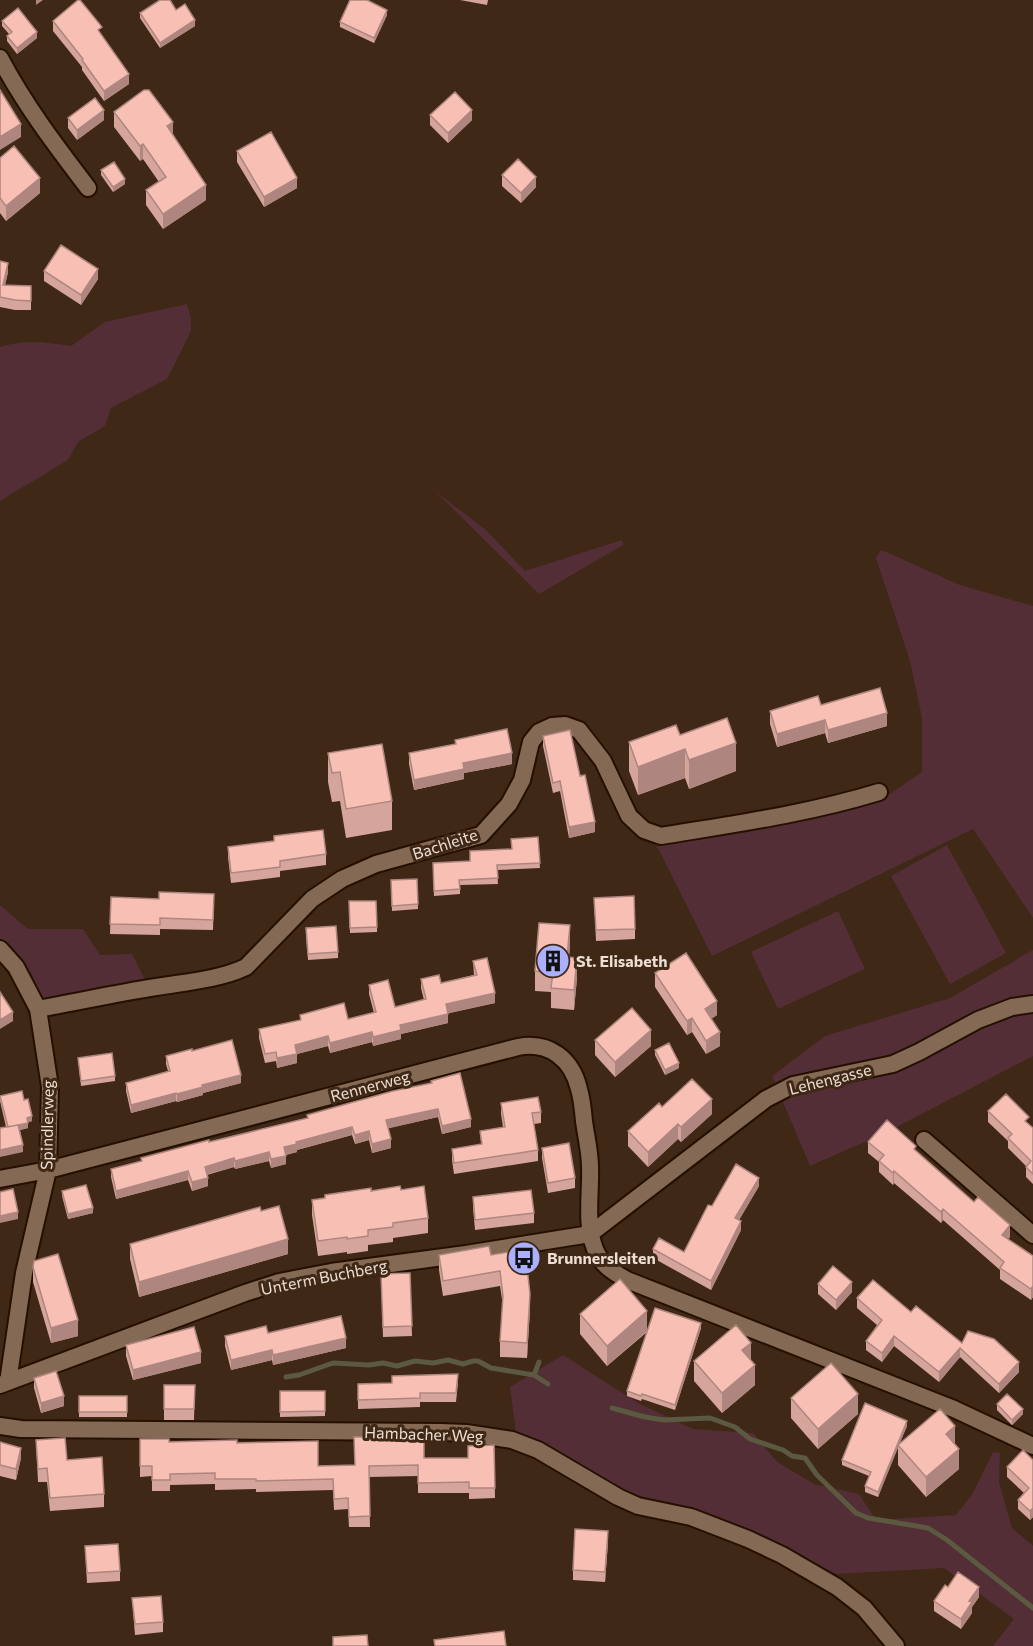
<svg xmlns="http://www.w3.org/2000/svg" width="1033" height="1646" viewBox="0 0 1033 1646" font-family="Commissioner,sans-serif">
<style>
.green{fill:#532e37}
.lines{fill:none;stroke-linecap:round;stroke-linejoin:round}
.stream{stroke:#5b5940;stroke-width:5}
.minor-casing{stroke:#251000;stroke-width:20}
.minor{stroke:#846954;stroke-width:16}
.wall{fill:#d5a59c}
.shaded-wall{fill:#ae867f}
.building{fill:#f8c0b5;stroke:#ae867f;stroke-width:1.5}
.labels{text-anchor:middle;stroke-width:6;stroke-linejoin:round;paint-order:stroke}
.street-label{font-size:16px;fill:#edddd2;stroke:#3f2815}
.poi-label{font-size:16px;font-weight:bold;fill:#edddd2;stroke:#3f2815;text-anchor:start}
</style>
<rect width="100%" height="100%" fill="#3f2815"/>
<path class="green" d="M187,304L191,318V331L167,379L111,408L105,426L78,442L68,460L0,501V347C24,339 46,342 71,346L105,322Z
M435,491L486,530L525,571L622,540L623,545L539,594Z
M880,551H884L960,585L1033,606V918L973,829L712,956L655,842L795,818L890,794L922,772V718L910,661L876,558Z
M947,845L1006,953L950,984L891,876Z
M0,905L28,929H83L100,955L132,954L145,980L46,1003L29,976L0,939Z
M838,911L865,969L778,1009L751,952Z
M1033,950V1056L887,1132L810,1166L772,1076L825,1036L950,998Z
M563,1355L640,1404L693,1429L753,1433L777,1462L814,1484L859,1494L876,1520L956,1515L973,1493L993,1452L1000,1453L999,1482L1012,1528L1033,1546V1646H993L1014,1619L944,1568L837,1574L724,1521L626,1496L516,1432L510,1387Z"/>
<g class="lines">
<path class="stream" d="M534,1375L539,1362
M286,1377L299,1375L333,1363L369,1365L383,1363L397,1366L415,1361L433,1363L448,1360L463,1364L473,1361H478L491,1368L534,1375L548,1384
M612,1408L645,1417L664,1420L710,1418L735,1427L750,1439L783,1450L792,1456L805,1458L817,1475L856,1513L868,1518L928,1528L947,1540L1033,1608"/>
<g class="minor-casing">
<path id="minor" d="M0,58C24,104 56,146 88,188
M0,949L16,967L38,1009L50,1087L48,1170L24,1273L8,1382
M38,1009C77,1002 117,993 156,987C186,982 218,980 246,967L312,899L342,879L376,864L481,835L509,804L522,780L531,742L539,732L552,726L565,725L579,730L603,761L629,816L644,830L661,836C734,824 807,814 879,792
M924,1140L1033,1235
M0,1179L48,1170L518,1047C549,1041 572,1059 579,1089C582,1099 583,1110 584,1121C586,1136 590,1152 590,1167C591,1193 585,1224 595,1249C601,1265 613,1272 627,1280L954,1409L1033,1446
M0,1385L245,1293L279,1282L331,1272L466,1254L590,1234L766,1099L793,1085L893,1064L919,1052L978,1020L1012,1007L1033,1004
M0,1426L21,1429L441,1432L466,1433L512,1440L538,1450L618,1497L638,1506L691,1517L748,1539L782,1555L837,1587L864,1608L896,1646"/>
</g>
<use href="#minor" class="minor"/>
</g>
<path class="wall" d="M460,0H488L487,5Z
M176,10L195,26L160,48L140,18V13Z
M387,15L374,43L340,27V22Z
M2,21L37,38L17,54L7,41V36L9,34L2,26Z
M53,21L102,35L129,84L104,101L82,70V67L53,31Z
M114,112L173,134L206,200L163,229L146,205V190L159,182L143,159L140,161L114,127Z
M430,115L472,120L448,143L430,125Z
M68,118L104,120L77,140L68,128Z
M237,151L297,188L264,207L237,162Z
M0,158L40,193L6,221L0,213Z
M101,170L125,184L113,192L101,175Z
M502,175L536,187L521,203L502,186Z
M0,261L8,272L5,285L31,286V310H15L0,307Z
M44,271L98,279L81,305L44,281Z
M821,705L887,726L828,743L825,733L777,747L770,724V711Z
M680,735L736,771L689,789L685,778L638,795L629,771V742Z
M543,736L580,776L595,832L569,838L560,791L553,793L543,746Z
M455,740L512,764L464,773V779L414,790L409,764V753L455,744Z
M328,753L392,801V830L346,838L340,801L332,802L328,782Z
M274,836L326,854V865L280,871V877L231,883L228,857V847L274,841Z
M538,837L540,868L497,870L498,884L460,885V894L434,896L433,863L470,861L512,849Z
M417,879L418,909L392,911L391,880Z
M214,894L213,930L160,929V935L110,934L111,897L159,899Z
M594,898L635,929V939L596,941Z
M349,901L377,927V932L350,933Z
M306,934L338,952V958L308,960Z
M570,945L569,957L577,978L574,1010L551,1008V992L535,991V971Z
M473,961L495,1003L448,1013V1023L401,1034V1039L373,1046L372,1042L330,1053L328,1046L297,1054V1063L277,1068L276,1061L265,1063L259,1038V1029L300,1020V1015L348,1019L374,1013L369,994V985L395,1007L424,1000L421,988V979L441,983L474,975Z
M655,973L717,1015L711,1019L720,1046L706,1054L692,1032L687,1035L655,987Z
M595,1040L651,1046L615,1077L595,1055Z
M655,1050L679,1068L665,1075L655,1055Z
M192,1051L241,1083L203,1093V1095L177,1102L176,1101L131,1113L126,1091V1083L168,1071L166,1064V1056Z
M78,1058L115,1076V1081L81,1086Z
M431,1081L471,1127L442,1134L438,1117L388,1128L391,1148L372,1153L369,1140L355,1144L352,1135L297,1150V1152L286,1155V1164L271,1168L269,1161L235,1169L234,1167L207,1175L208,1186L192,1191L188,1180L116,1199L111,1177V1169L141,1161V1158L307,1118V1115L431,1083Z
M0,1096L24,1100L32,1121L28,1122V1128L20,1130L23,1152L6,1127L0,1101Z
M501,1103L541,1112V1123L534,1124L538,1150V1161L454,1174L452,1160V1149L481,1144L480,1131L503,1127L501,1114Z
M662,1107L712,1114L681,1142L678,1139L648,1167L628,1146V1131Z
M988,1111L1029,1124L1033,1128V1184L1026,1177V1166L1008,1148V1141L988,1122Z
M868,1142L916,1152L1010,1237L1008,1239L1033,1256V1297L1031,1300L1000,1279V1270L943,1220L941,1223L894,1183L893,1185L879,1172V1162L868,1153Z
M542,1148L575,1178V1188L548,1193L542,1158Z
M759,1186L739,1220L741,1230L711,1290L653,1258V1249L684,1252L712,1206Z
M401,1190L428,1218V1233L393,1238V1242L368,1245V1251L347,1254V1252L318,1256L312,1215V1200L371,1191Z
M62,1191L93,1213L68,1219L62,1196Z
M473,1197L534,1213V1223L475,1230L473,1207Z
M261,1211L288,1254L139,1297L130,1259V1244Z
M439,1255H491L530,1309L527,1358L500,1357V1341L503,1306L500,1286L443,1296L439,1270Z
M33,1267L78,1336L51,1343L33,1282Z
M410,1273L412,1336L383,1337L381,1274Z
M818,1284L852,1292L836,1310L818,1294Z
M857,1298L911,1312L962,1343L1019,1372L999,1393L960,1357L939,1382L894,1346L882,1362L866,1350V1341L877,1325L857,1308Z
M580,1314L647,1331L701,1328L675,1410L642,1399L641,1401L627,1396V1391L647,1332L607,1366L580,1334Z
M268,1333L346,1348L273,1365L272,1360L231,1370L225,1346V1336Z
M126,1345L201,1363L133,1380L126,1356Z
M751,1360L755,1385L722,1413L694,1381V1361Z
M34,1378L64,1406L41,1413L34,1388Z
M458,1383L456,1402H420V1407L358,1409V1384Z
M164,1385H195L194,1420H164Z
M280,1391H325V1416L280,1417Z
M79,1396H127V1417H79Z
M791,1398L858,1414L818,1449L791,1418Z
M997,1404L1023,1414L1012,1425L997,1410Z
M907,1426L899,1444H955L959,1469L926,1497L898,1465V1446L878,1497L865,1492V1486L869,1476L842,1465V1460Z
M140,1439L169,1442L237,1443L318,1466L355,1465L424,1458H468L494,1445L495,1498L469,1499V1493H418V1476L369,1477L370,1527H349L348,1509L334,1510L333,1490L256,1492V1489L215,1490V1484L170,1485V1491H152V1476L140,1477Z
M36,1440L67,1460L104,1494V1507L50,1511L47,1482H38Z
M0,1442L21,1458L16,1480L0,1476Z
M1033,1460V1517L1030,1520L1018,1509V1500L1024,1493L1007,1477V1467Z
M608,1542L605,1582L573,1580V1570Z
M85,1546L120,1571V1581L87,1583Z
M948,1587L979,1597L972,1607V1613L961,1629L934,1611V1601Z
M132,1598L163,1622V1632L135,1635Z"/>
<path class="shaded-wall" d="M36,0H43L36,5Z
M387,10V15L374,43V38Z
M195,20V26L160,48V43Z
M37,32V38L17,54V48Z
M129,74V84L104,101V91Z
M104,110V120L77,140V130Z
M472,110V120L448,143V133Z
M173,122V137L167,126Z
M21,124V137L0,150V137Z
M143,144V159L140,161V146Z
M536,177V187L521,203V193Z
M40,178V193L6,221V206Z
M297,178V188L264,207V197Z
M125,179V184L113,192V187Z
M206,185V200L163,229V214Z
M8,263V272L3,295V285Z
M98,269V279L81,305V295Z
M887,713V726L828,743V730Z
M825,720V733L777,747V734Z
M736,743V771L689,789V760Z
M685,749V778L638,795V767Z
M512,753V764L464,773V779L414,790V780L463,763Z
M595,822V832L569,838V827Z
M570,925V945L567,977V957Z
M577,958V978L574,1010V990Z
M495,993V1003L446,1014V1004Z
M717,1001V1015L705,1023V1009Z
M13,1012V1021L0,1029V1020Z
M448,1014V1023L401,1034V1039L373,1046V1037L400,1025Z
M692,1018V1032L687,1035V1021Z
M651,1030V1046L615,1077V1062Z
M372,1032V1042L330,1053V1043Z
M720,1032V1046L706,1054V1041Z
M328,1036V1046L297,1054V1063L277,1068V1058L295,1045Z
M679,1063V1068L665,1075V1070Z
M241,1075V1083L203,1093V1095L177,1102V1094L202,1085Z
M176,1093V1101L131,1113V1105Z
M712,1099V1114L681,1142V1127Z
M438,1109V1117L386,1129V1120Z
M32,1116V1121L27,1123V1118Z
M471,1119V1127L442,1134V1126Z
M28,1123V1128L8,1133V1128Z
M678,1124V1139L648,1167V1152Z
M352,1127V1135L297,1150V1152L284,1155V1147L296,1142Z
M369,1131V1140L355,1144V1135Z
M391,1139V1148L372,1153V1144Z
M23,1145V1152L0,1157V1150Z
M269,1152V1161L235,1169V1161Z
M286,1156V1164L271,1168V1159Z
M234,1158V1167L205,1175V1167Z
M188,1171V1180L116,1199V1191Z
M894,1171V1183L893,1185V1173Z
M208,1178V1186L192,1191V1182Z
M759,1178V1186L735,1227V1218Z
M93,1208V1213L68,1219V1214Z
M943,1209V1220L941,1223V1212Z
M18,1212V1219L0,1223V1216Z
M741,1221V1230L711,1290V1281Z
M1010,1225V1237L1002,1246V1235Z
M288,1239V1254L139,1297V1282Z
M852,1282V1292L836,1310V1300Z
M1033,1286V1297L1031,1300V1289Z
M530,1294V1309L527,1358V1343Z
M647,1311V1331L607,1366V1346Z
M78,1320V1336L51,1343V1328Z
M701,1323V1328L675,1410V1405Z
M894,1336V1346L882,1362V1353Z
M346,1338V1348L273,1365V1355Z
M751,1343V1363L742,1350Z
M960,1348V1357L939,1382V1372Z
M272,1350V1360L231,1370V1360Z
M201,1352V1363L133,1380V1370Z
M1019,1362V1372L999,1393V1384Z
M755,1365V1385L722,1413V1393Z
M858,1394V1414L818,1449V1429Z
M64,1396V1406L41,1413V1403Z
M1023,1409V1414L1012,1425V1420Z
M907,1421V1426L878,1497V1492Z
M955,1426V1446L946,1434Z
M21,1448V1458L16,1480V1469Z
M959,1449V1469L926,1497V1477Z
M1033,1508V1517L1030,1520V1511Z
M608,1531V1542L605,1582V1572Z
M979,1587V1597L972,1607V1613L961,1629V1619L969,1601Z"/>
<path class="building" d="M78,0H80L102,27L98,30L129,74L104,91L82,60L83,59L53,21Z
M160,0H170L176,10L185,4L195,20L160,43L140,13Z
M350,0H367L387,10L374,38L340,22Z
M18,8L37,32L17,48L7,36L12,32L2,21Z
M0,90L21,124L0,137Z
M144,90H149L173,122L167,126L206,185L163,214L146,190L166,177L143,144L140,146L114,112Z
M455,92L472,110L448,133L430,115Z
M95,98L104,110L77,130L68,118Z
M271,132L297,178L264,197L237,151Z
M14,146L40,178L6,206L0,198V158Z
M518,159L536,177L521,193L502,175Z
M114,162L125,179L113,187L101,170Z
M61,245L98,269L81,295L44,271Z
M0,261L8,263L3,285L31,286V301L15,300L0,297Z
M880,688L887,713L828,730L825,720L777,734L770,711L818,696L821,705Z
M727,718L736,743L689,760L685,749L638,767L629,742L676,725L680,735Z
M507,729L512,753L463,763L464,769L414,780L409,753L456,744L455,740Z
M570,730L580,776L585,775L595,822L569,827L560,781L553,783L543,736Z
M382,744L392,801L346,809L340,772L332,773L328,753Z
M323,830L326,854L280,861V867L231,873L228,847L274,841V836Z
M538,837L540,863L497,865L498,878L459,880L460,889L434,891L433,863L470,861V851L512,849L511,839Z
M417,879L418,904L392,906L391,880Z
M159,892L214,894L213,920L160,918V925L110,924L111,897L159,899Z
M634,896L635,929L596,930L594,898Z
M349,901H376L377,927L350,928Z
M539,923L570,925L567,957L577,958L574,990L551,988L553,972L535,971Z
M336,926L338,952L308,954L306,928Z
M686,953L717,1001L705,1009L720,1032L706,1041L692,1018L687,1021L655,973Z
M487,958L495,993L446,1004L448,1014L400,1025L401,1030L373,1037L372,1032L330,1043L328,1036L295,1045L297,1054L277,1058L276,1052L265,1054L259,1029L301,1020L300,1015L344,1003L348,1019L376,1012L369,985L388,980L395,1007L426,999L421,979L439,975L441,983L477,975L473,961Z
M0,992L13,1012L0,1020Z
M632,1008L651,1030L615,1062L595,1040Z
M232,1040L241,1075L202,1085L203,1087L177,1094L176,1093L131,1105L126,1083L170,1071L166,1056L192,1049V1051Z
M669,1043L679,1063L665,1070L655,1050Z
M112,1053L115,1076L81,1081L78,1058Z
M460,1073L471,1119L442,1126L438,1109L386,1120L391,1139L372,1144L369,1131L355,1135L352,1127L296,1142L297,1144L284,1147L286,1156L271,1159L269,1152L235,1161L234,1158L205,1167L208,1178L192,1182L188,1171L116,1191L111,1169L142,1161L141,1158L209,1140V1142L308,1118L307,1115L393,1091L432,1083L431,1081Z
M692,1079L712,1099L681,1127L678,1124L648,1152L628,1131L659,1103L662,1107Z
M22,1091L24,1100L28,1099L32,1116L27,1118L28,1123L8,1127L0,1096Z
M1006,1094L1029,1117L1025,1121L1033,1128V1174L1026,1167L1031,1161L1008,1138L1012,1134L988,1111Z
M538,1097L541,1112L532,1113L538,1150L454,1163L452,1149L482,1144L480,1131L505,1127L501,1103Z
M887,1120L916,1146L914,1149L974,1202L978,1197L1010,1225L1002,1235L1033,1256V1286L1031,1289L1000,1268L1004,1262L943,1209L941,1212L894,1171L893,1173L879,1161L884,1155L868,1142Z
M18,1125L23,1145L0,1150V1128Z
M569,1143L575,1178L548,1183L542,1148Z
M736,1164L759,1178L735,1218L741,1221L711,1281L653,1249L659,1238L684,1252L708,1205L712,1206Z
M86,1185L93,1208L68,1214L62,1191Z
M400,1186L401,1190L424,1186L428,1218L393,1223V1227L368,1230V1236L347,1239V1237L318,1241L312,1200L325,1198V1195L371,1188V1191Z
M13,1189L18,1212L0,1216V1192Z
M531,1190L534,1213L475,1220L473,1197Z
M279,1206L288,1239L139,1282L130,1244L260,1207L261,1211Z
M489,1246L491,1255L525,1249L530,1294L527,1343L500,1341L503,1296L500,1271L443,1281L439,1255Z
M58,1254L78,1320L51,1328L33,1267L34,1261Z
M833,1266L852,1282L836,1300L818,1284Z
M410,1273L412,1326L383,1327L381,1274Z
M620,1279L647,1311L607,1346L580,1314Z
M873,1280L911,1312L916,1306L962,1343L968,1331L994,1339L1019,1362L999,1384L960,1348L939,1372L894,1336L882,1353L866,1341L882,1320L857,1298Z
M655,1308L701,1323L675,1405L642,1394L641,1396L627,1391Z
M341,1316L346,1338L273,1355L272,1350L231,1360L225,1336L266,1326L268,1333Z
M736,1325L751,1343L742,1350L755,1365L722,1393L694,1361Z
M194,1327L201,1352L133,1370L126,1345Z
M831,1363L858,1394L818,1429L791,1398Z
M56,1371L64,1396L41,1403L34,1378Z
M458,1374L456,1393H420V1398L358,1400V1384L392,1383V1376Z
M164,1385H195L194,1409H164Z
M280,1391H325V1411L280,1412Z
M1007,1394L1023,1409L1012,1420L997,1404Z
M79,1396H127V1412H79Z
M865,1403L907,1421L878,1492L865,1486L871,1472L842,1460Z
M940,1409L955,1426L946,1434L959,1449L926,1477L898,1445Z
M354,1437H424V1458H468V1446L494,1445L495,1488H469V1482L418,1483V1465L369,1466L370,1516L349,1517L348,1498L334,1499L333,1479L256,1481V1479H215V1473L170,1474V1480H152V1466H140V1439H169V1442L237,1440V1443L318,1441V1466L355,1465Z
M65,1438L67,1460L102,1457L104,1494L50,1498L47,1468L38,1469L36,1440Z
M0,1442L21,1448L16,1469L0,1465Z
M1023,1450L1033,1460V1508L1030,1511L1018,1500L1029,1488L1007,1467Z
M575,1529L608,1531L605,1572L573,1570Z
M118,1544L120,1571L87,1573L85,1546Z
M958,1572L979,1587L969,1601L972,1602L961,1619L934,1601L945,1585L948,1587Z
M161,1596L163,1622L135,1624L132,1598Z
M504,1631L506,1646H435L434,1640Z
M367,1635L368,1646H333V1637Z"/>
<defs>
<g id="building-disc" transform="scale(1.725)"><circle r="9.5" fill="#acaffb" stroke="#3f2815"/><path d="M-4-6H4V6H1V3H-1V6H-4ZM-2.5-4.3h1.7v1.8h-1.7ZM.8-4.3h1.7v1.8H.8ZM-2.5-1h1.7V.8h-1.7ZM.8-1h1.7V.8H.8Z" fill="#111"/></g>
<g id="bus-disc" transform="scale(1.725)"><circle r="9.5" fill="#acaffb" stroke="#3f2815"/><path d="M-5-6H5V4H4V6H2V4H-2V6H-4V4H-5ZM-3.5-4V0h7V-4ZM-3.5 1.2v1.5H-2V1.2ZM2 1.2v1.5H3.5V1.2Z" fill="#111"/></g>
</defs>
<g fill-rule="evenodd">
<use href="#building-disc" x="553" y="961"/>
<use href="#bus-disc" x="524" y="1258"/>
</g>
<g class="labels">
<g class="street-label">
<text transform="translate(445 844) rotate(-18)" y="6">Bachleite</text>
<text transform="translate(830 1079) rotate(-14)" y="6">Lehengasse</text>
<text transform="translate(370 1086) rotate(-15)" y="6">Rennerweg</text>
<text transform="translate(47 1125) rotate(-89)" y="6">Spindlerweg</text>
<text transform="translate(324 1277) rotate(-11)" y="6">Unterm Buchberg</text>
<text transform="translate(424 1434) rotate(2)" y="6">Hambacher Weg</text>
</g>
<g class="poi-label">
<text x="576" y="967">St. Elisabeth</text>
<text x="547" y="1264">Brunnersleiten</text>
</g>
</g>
</svg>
